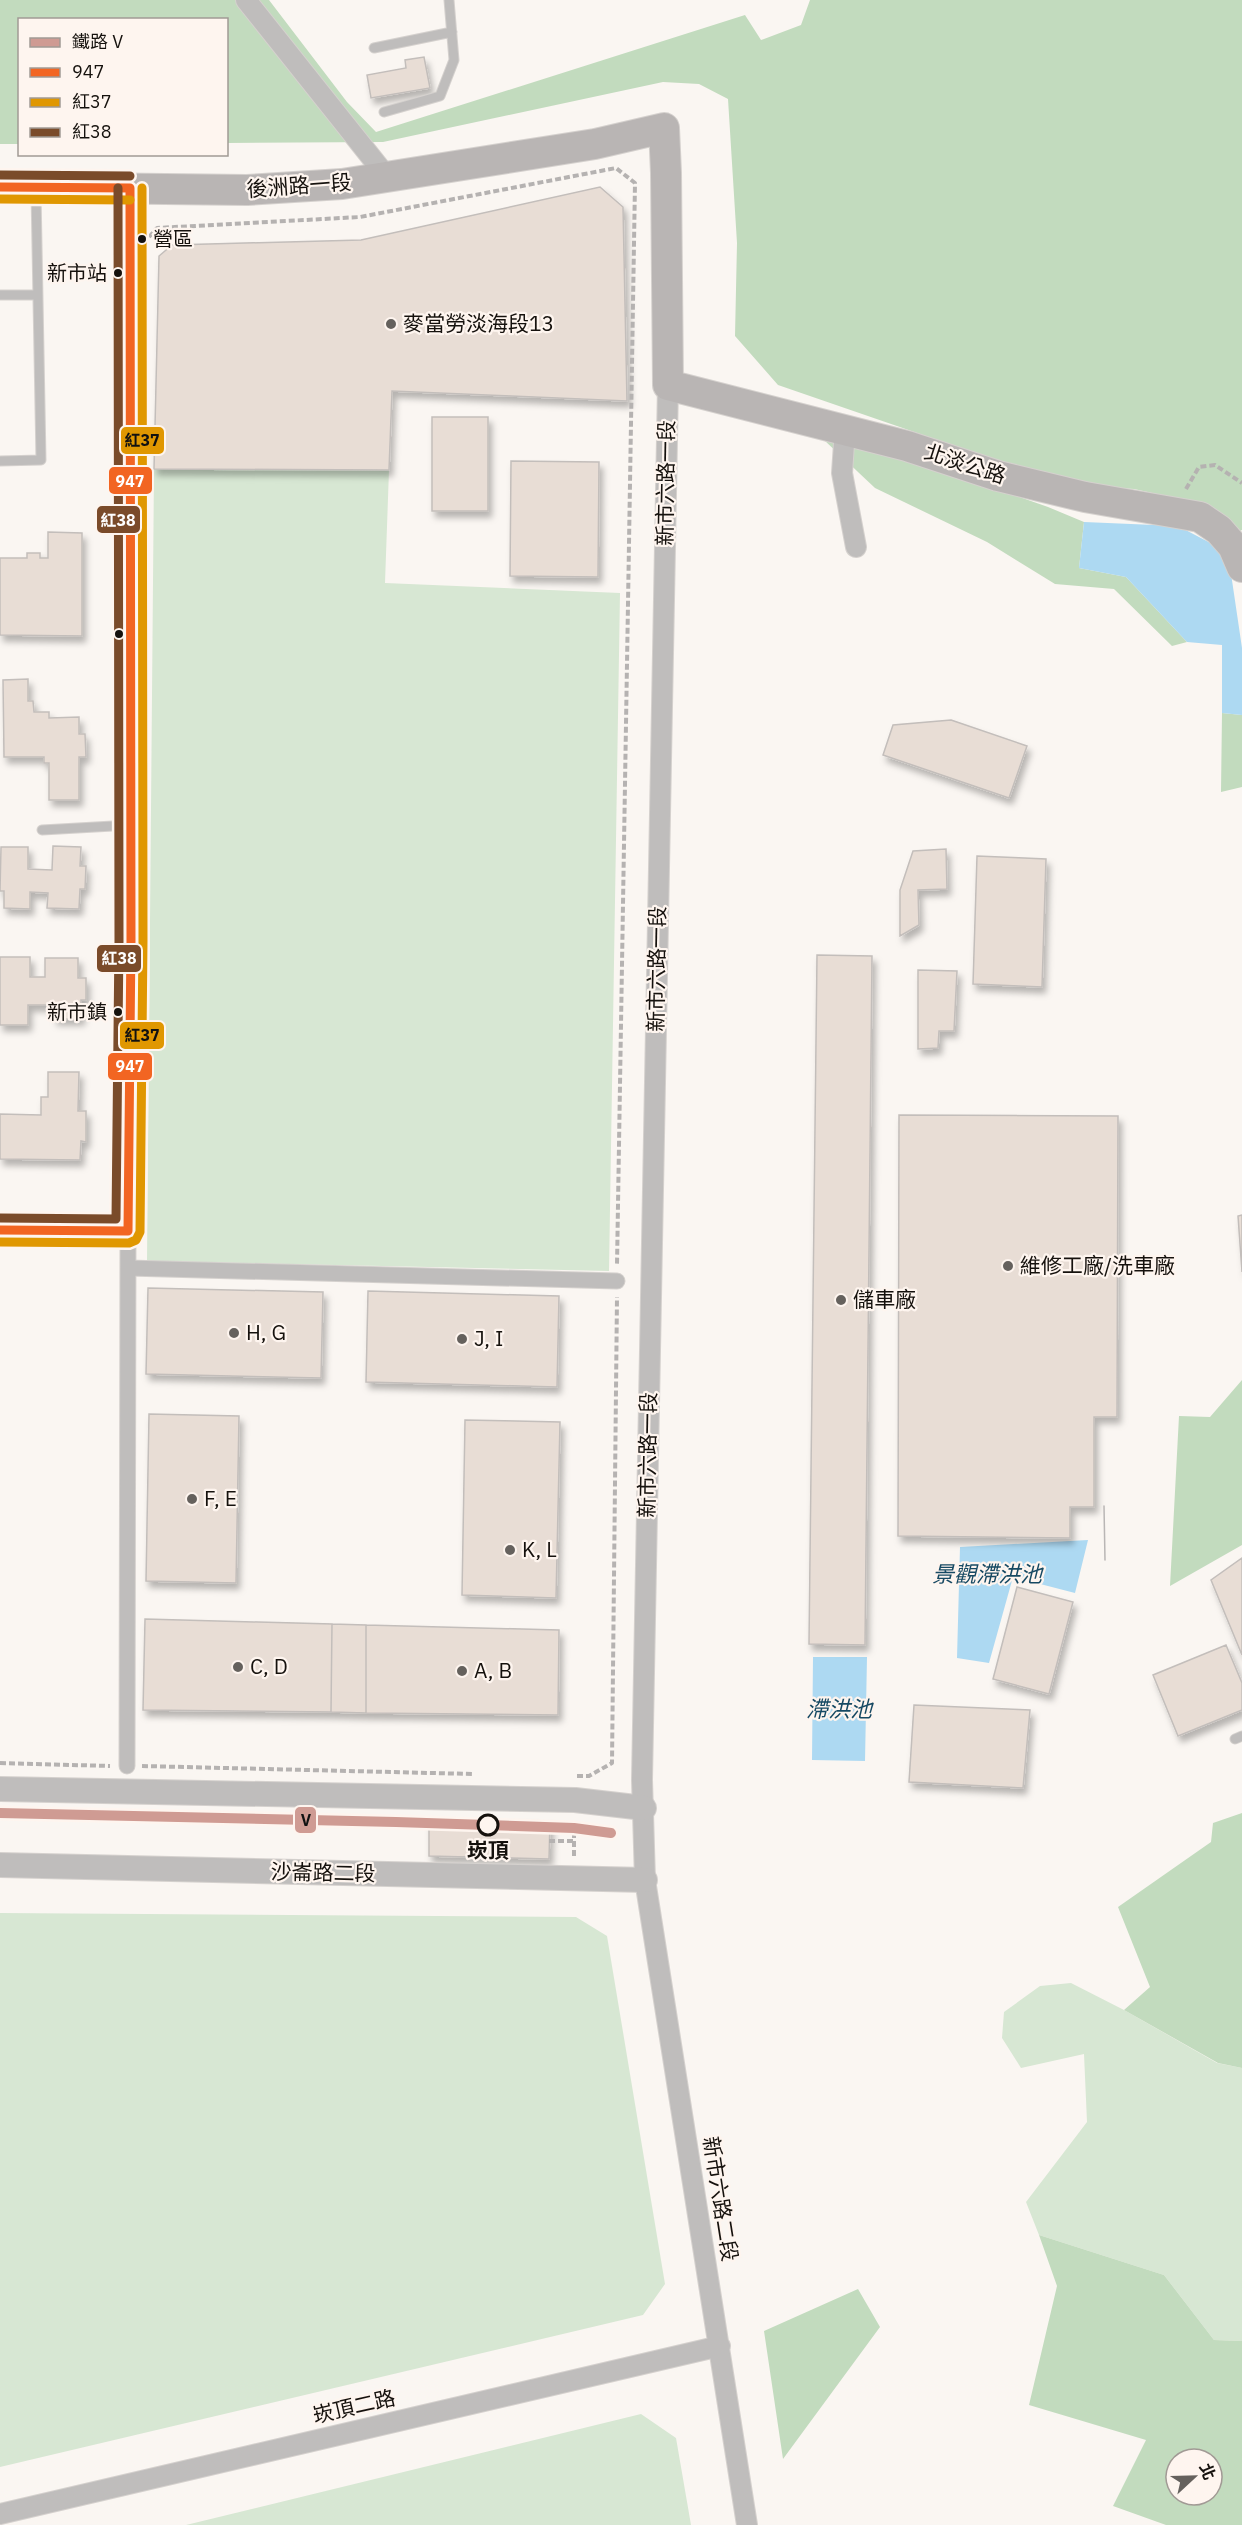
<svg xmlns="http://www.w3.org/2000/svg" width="1242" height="2525" viewBox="0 0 1242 2525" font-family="'IBM Plex Sans','Noto Sans TC',sans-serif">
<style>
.green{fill:#d7e7d3}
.forest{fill:#c2dbbe;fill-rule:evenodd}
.water{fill:#add9f2}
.building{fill:#e8ddd5;stroke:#c3bebb;stroke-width:1.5;filter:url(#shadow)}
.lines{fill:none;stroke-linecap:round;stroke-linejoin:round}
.service-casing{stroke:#d5d1ce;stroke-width:11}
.pedestrian-casing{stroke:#d5d1ce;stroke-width:17}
.minor-casing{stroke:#d5d1ce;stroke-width:22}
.tertiary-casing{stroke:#d5d1ce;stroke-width:26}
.primary-casing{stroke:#d5d1ce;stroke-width:32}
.path{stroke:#b5b2b1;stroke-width:4;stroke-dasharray:6 3;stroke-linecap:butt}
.service{stroke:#bfbdbc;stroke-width:9}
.pedestrian{stroke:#bfbdbc;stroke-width:15}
.minor{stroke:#bfbdbc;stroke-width:20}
.tertiary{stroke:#bfbdbc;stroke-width:24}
.primary{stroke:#b9b5b4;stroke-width:30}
.tram{stroke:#b9b6b5;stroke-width:1.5}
.bus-1-casing{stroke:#fef5ef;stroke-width:14}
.bus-2-casing{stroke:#fef5ef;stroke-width:14}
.bus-3-casing{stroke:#fef5ef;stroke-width:14}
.bus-1{stroke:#f26522;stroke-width:9}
.bus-2{stroke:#e09701;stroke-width:9}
.bus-3{stroke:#7a4b2a;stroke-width:9}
.rail-1-casing{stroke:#fef5ef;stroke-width:15}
.rail-1{stroke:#cf9b93;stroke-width:10}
.bus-dot{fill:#15110d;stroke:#fef5ef;stroke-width:2}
.poi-dot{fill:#65615d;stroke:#fef5ef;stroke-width:2}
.stop-dot{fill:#fef5ef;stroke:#15110d;stroke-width:3}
.labels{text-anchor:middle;stroke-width:4.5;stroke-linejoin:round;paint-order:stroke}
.bus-label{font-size:20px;fill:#15110d;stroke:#fef5ef;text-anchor:end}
.street-label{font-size:21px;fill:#15110d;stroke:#fef5ef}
.poi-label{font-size:21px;fill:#15110d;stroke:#fef5ef;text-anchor:start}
.stop-label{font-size:21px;font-weight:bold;fill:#15110d;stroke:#fef5ef}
.water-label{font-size:22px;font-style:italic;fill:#164963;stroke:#fef5ef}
.line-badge{stroke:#fef5ef;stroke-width:2}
.badge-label{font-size:16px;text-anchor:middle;font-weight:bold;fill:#fff}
.pale-badge-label{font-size:16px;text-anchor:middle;font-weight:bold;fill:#111}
</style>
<defs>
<filter id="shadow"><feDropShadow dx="3.5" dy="6" stdDeviation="3" flood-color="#0004"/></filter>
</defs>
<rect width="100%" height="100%" fill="#faf6f2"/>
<path class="green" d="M154,469L389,470L385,583L620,593L609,1271L147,1261Z
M0,1913L576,1917L607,1936L665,2284L643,2315L0,2467Z
M1071,1983L1124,2010L1217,2063L1242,2068V2341L1214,2340L1164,2275L1039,2235L1026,2202L1087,2122L1084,2054L1021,2068L1002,2038L1004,2012L1040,1986Z
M641,2414L676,2438L691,2525H186Z"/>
<path class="forest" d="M0,0H269L347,102L376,132L745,15L761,40L801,25L810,0H1242V530L1240,531L1184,500L1134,489L1083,486L1019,468L778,385L735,336L737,243L728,99L699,84L663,82L383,142L227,143L226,20H20L19,144H0Z
M824,440L888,451L1048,507L1084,522L1079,568L1126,577L1187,642L1172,646L1114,589L1055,584L987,542L875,488Z
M1222,713L1242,715V787L1221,792Z
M1242,1380V1545L1170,1586L1179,1416L1210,1417Z
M1242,1813V2068L1218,2063L1124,2010L1150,1987L1118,1907L1211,1842L1213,1823Z
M1039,2235L1164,2275L1214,2340L1242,2341V2525H1166L1113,2506L1146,2440L1029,2405L1057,2286ZM1176,2459H1212V2495H1176Z
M858,2289L880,2327L783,2459L764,2331Z"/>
<path class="water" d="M1084,522L1178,526L1220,548L1229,560L1242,648V715L1222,713V645L1187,642L1126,577L1079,568Z
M1088,1540L1075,1593L1013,1577L989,1663L957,1658L960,1547Z
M813,1657H867L865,1761L812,1760Z"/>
<path class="building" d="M424,57L430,88L371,98L367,75L406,68L405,60Z
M600,187L623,207L627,401L392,391L389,470L154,469L159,256L172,245L361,240Z
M432,417H488V511H432Z
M511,461L599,462L598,577L510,576Z
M48,532L82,533V636L0,635V558H27V553H40V558H48Z
M28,679V701H33L34,712H49V718L79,717V734H85L86,757H79V800H49V763H44V757H4L3,680Z
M951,720L1027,746L1009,798L883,755L893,725Z
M53,846L81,847L80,866H86L85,889H80L79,909L47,908L48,893L30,892V909L4,908V891H0L1,847H28V869L52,870Z
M946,849L947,889L918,890L919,925L900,936V890L913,851Z
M977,856L1046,859L1042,987L973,984Z
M817,955L872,956L865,1645L809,1644Z
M0,957H30V977H45V958H78V978H86V1000H81V1019H54V1005H28V1025H0Z
M918,970L957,971L954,1031H939L938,1048L918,1049Z
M48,1072H79L78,1111H86V1142L81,1141L80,1160L0,1159V1114L41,1115V1097H48Z
M899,1115L1118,1116L1117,1417H1094V1507H1070V1538L898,1536Z
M1242,1215V1272L1238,1216Z
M148,1288L323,1292L321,1378L146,1374Z
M368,1291L559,1296L557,1387L366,1382Z
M149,1414L239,1416L236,1583L146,1581Z
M465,1420L560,1422L556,1598L462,1595Z
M1242,1558V1655L1211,1580Z
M1017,1587L1073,1602L1049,1694L993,1679Z
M145,1619L332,1624L331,1712L143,1710Z
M332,1624L366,1625V1713L331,1712Z
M366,1625L559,1630L558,1715L366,1713Z
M1226,1645L1242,1683V1710L1178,1736L1153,1675Z
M914,1705L1030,1710L1023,1788L909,1782Z
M429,1818L550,1821L549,1859L429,1856Z"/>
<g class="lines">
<g class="service-casing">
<path id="service" d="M374,48L452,32
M384,112L440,96L454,60L449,0
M0,295H38
M0,461L41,460L36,192
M42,830L131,825
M1235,1739L1242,1736"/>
</g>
<g class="pedestrian-casing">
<path id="pedestrian" d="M128,1268L617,1281
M127,1766L128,1231"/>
</g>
<g class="minor-casing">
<path id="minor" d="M246,0L387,177
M668,385L642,1780L645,1880L747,2525
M845,429L842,473L856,547
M0,1230L128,1231L131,941L130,188
M0,2514L720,2346"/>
</g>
<g class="tertiary-casing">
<path id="tertiary" d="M0,1789L575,1800L644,1808
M0,1865L645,1880"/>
</g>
<g class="primary-casing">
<path id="primary" d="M0,187L247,190L342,184L595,144L664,128L666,173L668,385L907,446L998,476L1085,497L1200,517L1219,530L1233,546L1242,567"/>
</g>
<path class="path" d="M149,237L157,228L360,217L616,168L635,183L617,1265
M1186,489L1199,467L1215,465L1242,483
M0,1763L110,1766
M142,1766L473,1774
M577,1776H589L612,1763L617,1297
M549,1841H574
M574,1856V1822"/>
<use href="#service" class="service"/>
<use href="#pedestrian" class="pedestrian"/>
<use href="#minor" class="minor"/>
<use href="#tertiary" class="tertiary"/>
<use href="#primary" class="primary"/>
<path class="tram" d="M1104,1506L1105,1560"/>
<g class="bus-1-casing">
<path id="bus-1" d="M0,187L130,188
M0,1230L128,1231L131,941L130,188"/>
</g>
<g class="bus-2-casing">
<path id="bus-2" d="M0,199L130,200
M0,1242L129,1243L136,1240L140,1232L143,941L142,188"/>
</g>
<g class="bus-3-casing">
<path id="bus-3" d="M0,175L130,176
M0,1218L116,1219L119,941L118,188"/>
</g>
<use href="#bus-1" class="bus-1"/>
<use href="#bus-2" class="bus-2"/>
<use href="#bus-3" class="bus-3"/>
<g class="rail-1-casing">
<path id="rail-1" d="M0,1813L396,1822L574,1828L611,1833"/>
</g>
<use href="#rail-1" class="rail-1"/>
</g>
<g class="bus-dot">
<circle cx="142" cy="239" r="5"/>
<circle cx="118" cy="273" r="5"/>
<circle cx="119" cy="634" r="5"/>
<circle cx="118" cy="1012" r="5"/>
</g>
<g class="poi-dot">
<circle cx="391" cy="324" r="6"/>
<circle cx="1008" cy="1266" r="6"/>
<circle cx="841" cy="1300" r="6"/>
<circle cx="234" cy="1333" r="6"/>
<circle cx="462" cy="1339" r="6"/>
<circle cx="192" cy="1499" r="6"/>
<circle cx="510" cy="1550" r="6"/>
<circle cx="238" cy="1667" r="6"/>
<circle cx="462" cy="1671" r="6"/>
</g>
<circle class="stop-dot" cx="488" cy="1825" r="10"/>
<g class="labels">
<g class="bus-label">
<text x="153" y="246" text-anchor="start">營區</text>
<text x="107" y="280">新市站</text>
<text x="107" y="1019">新市鎮</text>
</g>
<g class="street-label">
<text transform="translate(299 186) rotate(-4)" y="7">後洲路一段</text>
<text transform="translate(965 464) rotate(18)" y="7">北淡公路</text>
<text transform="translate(666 483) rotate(-89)" y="7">新市六路一段</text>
<text transform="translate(657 969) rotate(-89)" y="7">新市六路一段</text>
<text transform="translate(648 1455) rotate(-89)" y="7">新市六路一段</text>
<text transform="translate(323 1873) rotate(1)" y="7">沙崙路二段</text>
<text transform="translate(720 2199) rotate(81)" y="7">新市六路二段</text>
<text transform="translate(354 2407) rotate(-13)" y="7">崁頂二路</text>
</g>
<g class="poi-label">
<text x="403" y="331">麥當勞淡海段13</text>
<text x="1020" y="1273">維修工廠/洗車廠</text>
<text x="853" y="1307">儲車廠</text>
<text x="246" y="1340">H, G</text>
<text x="474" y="1346">J, I</text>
<text x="204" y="1506">F, E</text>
<text x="522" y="1557">K, L</text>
<text x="250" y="1674">C, D</text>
<text x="474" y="1678">A, B</text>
</g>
<g class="stop-label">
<text x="488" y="1858">崁頂</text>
</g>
<g class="water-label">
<text x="987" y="1582">景觀滯洪池</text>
<text x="839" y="1717">滯洪池</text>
</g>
</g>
<g class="line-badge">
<rect x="120" y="426" width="45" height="29" rx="6" fill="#e09701"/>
<rect x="108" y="466" width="45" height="29" rx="6" fill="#f26522"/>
<rect x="96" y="505" width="45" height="29" rx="6" fill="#7a4b2a"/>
<rect x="96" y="944" width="46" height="29" rx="6" fill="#7a4b2a"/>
<rect x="119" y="1021" width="46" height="29" rx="6" fill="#e09701"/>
<rect x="107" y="1052" width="46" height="29" rx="6" fill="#f26522"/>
<rect x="294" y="1806" width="23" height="28" rx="6" fill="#cf9b93"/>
</g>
<g class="badge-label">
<text x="130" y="487">947</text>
<text x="118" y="526">紅38</text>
<text x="119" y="964">紅38</text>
<text x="130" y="1072">947</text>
</g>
<g class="pale-badge-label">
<text x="142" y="446">紅37</text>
<text x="142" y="1041">紅37</text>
<text x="306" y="1826">V</text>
</g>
<rect x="18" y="18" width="210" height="138" fill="#fef5ef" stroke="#a19a95" stroke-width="1.5"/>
<rect x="30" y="38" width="30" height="9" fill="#cf9b93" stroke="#a19a95" stroke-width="1.5"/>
<text x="72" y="48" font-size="18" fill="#15110d">鐵路 V</text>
<rect x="30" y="68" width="30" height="9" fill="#f26522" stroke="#a19a95" stroke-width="1.5"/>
<text x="72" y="78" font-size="18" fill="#15110d">947</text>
<rect x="30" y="98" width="30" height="9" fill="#e09701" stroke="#a19a95" stroke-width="1.5"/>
<text x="72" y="108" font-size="18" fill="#15110d">紅37</text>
<rect x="30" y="128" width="30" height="9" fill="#7a4b2a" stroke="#a19a95" stroke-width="1.5"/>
<text x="72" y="138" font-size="18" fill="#15110d">紅38</text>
<g transform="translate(1194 2477) rotate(68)"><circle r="28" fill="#fef5ef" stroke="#a19a95" stroke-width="1.5"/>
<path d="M0-4.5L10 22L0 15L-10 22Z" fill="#65615d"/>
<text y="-9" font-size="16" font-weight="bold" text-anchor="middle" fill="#15110d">北</text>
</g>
</svg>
